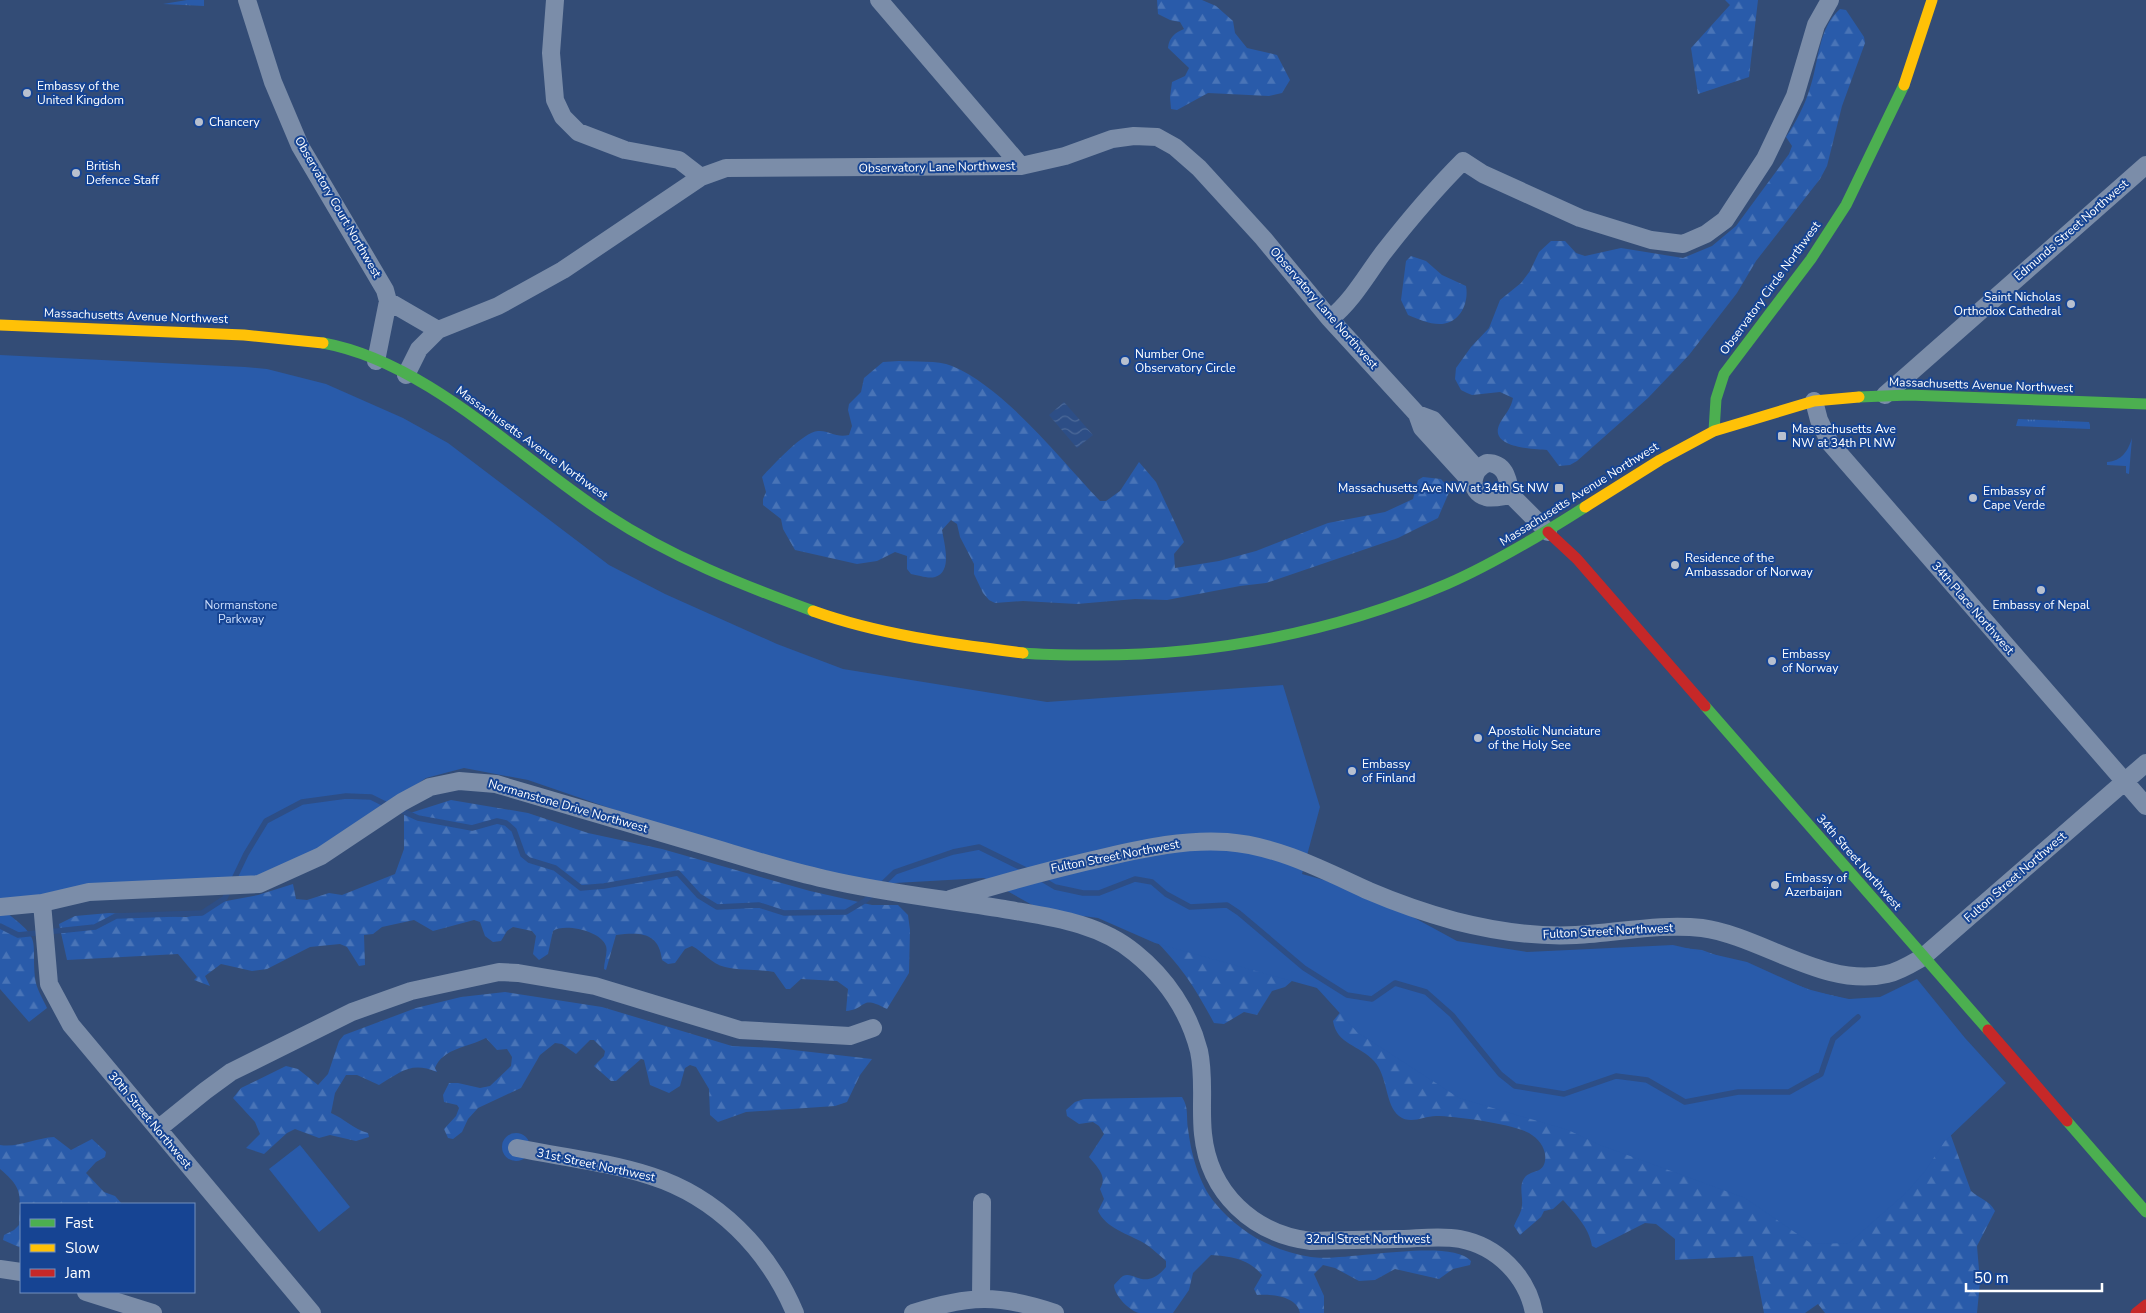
<svg xmlns="http://www.w3.org/2000/svg" width="2146" height="1313" viewBox="0 0 2146 1313" font-family="'Nunito Sans',sans-serif">
<style>
.grass{fill:url(#grass-tufts)}
.forest{fill:url(#forest-firs)}
.green{fill:#295baa}
.water{fill:url(#water-waves)}
.lines{fill:none;stroke-linecap:round;stroke-linejoin:round}
.stream{stroke:#2d4e86;stroke-width:5.5}
.street{stroke:#7b8da9;stroke-width:18}
.fast{stroke:#4caf50;stroke-width:11}
.slow{stroke:#ffc107;stroke-width:11}
.jam{stroke:#c62828;stroke-width:11}
.poi-dot{fill:#b8c0cf;stroke:#164493;stroke-width:2}
.labels{text-anchor:middle;stroke-width:4;stroke-linejoin:round;paint-order:stroke}
.poi-label{font-size:12px;fill:#fff;stroke:#164493;text-anchor:start}
.street-label{font-size:12px;fill:#fff;stroke:#164493}
.park-label{font-size:12px;fill:#cddffc;stroke:#164493}
</style>
<defs>
<pattern id="grass-tufts" width="24" height="20" patternUnits="userSpaceOnUse" patternTransform="scale(1.25)"><rect width="24" height="20" fill="#295baa"/><path d="M3 7l-1-3M5 7V3M7 7l1-3M15 17l-1-3M17 17v-4M19 17l1-3" fill="none" stroke="#4974b7"/></pattern>
<pattern id="forest-firs" width="22" height="20" patternUnits="userSpaceOnUse" patternTransform="scale(1.25)"><rect width="22" height="20" fill="#295baa"/><path d="M5 1l3.5 6h-7zM16 11l3.5 6h-7z" fill="#4974b7"/></pattern>
<pattern id="water-waves" width="16" height="10" patternUnits="userSpaceOnUse" patternTransform="scale(1.25)"><rect width="16" height="10" fill="#2d4e86"/><path d="M0 5q4-4 8 0t8 0" fill="none" stroke="#4c6998"/></pattern>
</defs>
<rect width="100%" height="100%" fill="#334c76"/>
<path class="grass" d="M187,0H204V6L163,4Z
M2018,419L2089,422L2090,425V429L2016,426Z
M2132,438L2129,474L2126,473V466L2107,465V462C2122,461 2128,451 2132,438Z"/>
<path class="forest" d="M1157,0H1202L1216,6L1233,21L1235,33L1247,48L1277,55L1290,80L1282,93L1269,96L1208,93L1177,110L1171,109L1170,97L1172,82L1185,76L1189,68L1168,48C1169,37 1175,33 1184,29L1180,22L1170,20L1158,14Z
M1725,0H1758L1749,77L1698,94L1691,48L1730,5Z
M1840,9L1846,10L1864,37L1865,43L1842,106L1827,166L1820,179L1756,261L1737,293L1689,355L1648,398L1577,461L1570,465L1559,466L1547,450C1534,449 1487,448 1500,423C1505,414 1511,409 1513,398L1500,392L1472,395L1467,393L1461,390L1455,379L1456,368L1471,347L1489,328L1500,300L1521,283L1530,271L1539,252L1551,241H1565L1576,253L1585,256L1621,248L1683,258L1712,246L1736,226L1789,154L1792,146L1786,137C1796,122 1805,105 1810,88C1819,62 1818,28 1840,9Z
M1411,256L1426,261L1442,275L1466,286C1469,302 1461,322 1442,324C1431,325 1418,319 1408,315L1401,300L1406,261Z
M899,361C915,362 937,360 952,366C1005,388 1060,459 1100,501H1106L1120,491L1139,462L1156,482L1184,542L1174,554L1175,568L1219,561L1256,551L1328,523L1385,512L1413,499L1418,480L1423,477L1441,479L1450,490L1438,518L1398,538L1266,583L1240,586L1167,600L1135,599L1077,604L1023,601L995,603L989,600L983,593L974,574V564L960,537L957,524L951,520L942,530C944,543 953,572 935,577C928,579 918,575 911,574L907,569V556L895,552L877,561L857,564L795,550L783,529L781,519L763,505V499L766,492L762,477C773,465 803,432 818,431C829,430 835,438 849,435L852,426L848,410L849,404L861,392L864,378L883,362Z
M451,800L528,813L588,833L662,849L810,891L872,905H898L908,915L910,930L909,973L887,1009C859,994 868,1009 846,1011L848,989L837,981L801,979L790,989H786L774,972C758,969 741,971 725,967C711,964 704,952 692,946L685,949L675,963L668,964L662,960C659,932 640,932 616,935L606,970L604,969C604,962 608,952 606,946C601,931 564,923 553,931L548,954L539,960L533,954L536,936L532,931L513,927L507,931L501,941L493,942L485,936L480,922L474,920L433,931L414,920L382,927L373,934L364,935L365,965L359,966L347,947L340,944L310,947L267,969L252,971L221,964L205,976L210,986L194,980L197,977L178,954L67,960L59,924L75,916L109,913L186,917L203,914L221,902L258,895L293,884L296,899L307,900L329,893L342,895L395,874L404,849V815Z
M8,914C43,940 31,941 35,978C36,988 43,999 47,1008L29,1022L0,989V915Z
M1152,937L1461,947L1537,957L1684,948L1702,950L1811,990L1846,999L1942,1111L1971,1191C1980,1199 1989,1200 1995,1211L1977,1246L1980,1282L1977,1313H1825L1818,1304L1805,1313H1764L1753,1256L1675,1260V1239L1656,1224L1645,1223L1596,1248L1592,1246C1589,1227 1575,1214 1563,1200L1553,1209L1544,1211L1541,1217L1520,1235L1514,1226C1516,1220 1522,1212 1522,1205C1523,1196 1518,1184 1526,1176C1533,1170 1543,1173 1545,1161C1547,1149 1539,1139 1529,1133C1513,1124 1455,1116 1436,1116C1423,1116 1411,1125 1399,1116C1385,1105 1388,1076 1374,1061C1360,1045 1337,1045 1333,1021L1343,1009L1300,974L1285,987L1272,991L1257,1015L1244,1012L1224,1024L1214,1023C1194,986 1182,967 1152,937Z
M505,992L602,1007L732,1046L776,1048L872,1059L860,1075L847,1102L835,1106L746,1112L718,1122L710,1115L709,1089L696,1067L690,1065L685,1068L680,1086L669,1093L650,1085L644,1060L641,1059L616,1081H611L594,1066L604,1056L605,1051L594,1040H590L576,1054L562,1044L555,1043L540,1055L521,1088L478,1108L468,1119L462,1132L453,1139L448,1138L444,1129L456,1116L459,1108L457,1105L444,1102L443,1095L449,1083H458L480,1088L490,1086L511,1066L512,1057L507,1049L497,1050L486,1038C469,1047 443,1048 435,1068L437,1072C411,1061 401,1072 379,1085L357,1075H346L335,1093L331,1113C345,1119 353,1129 368,1133L369,1137L356,1141L330,1135L319,1138L295,1129L287,1133L264,1154L246,1148L260,1134L255,1122L233,1098L241,1088L286,1066L298,1069L318,1085L328,1074L339,1041L344,1035L416,1008L461,997Z
M1182,1097C1189,1108 1186,1116 1188,1129C1191,1153 1199,1184 1215,1203C1240,1233 1273,1251 1311,1257C1345,1262 1450,1237 1471,1261L1470,1265L1453,1269L1439,1279L1395,1269L1375,1280L1359,1281L1335,1268L1323,1265L1314,1274L1324,1296V1313H1300C1297,1296 1271,1294 1257,1295L1254,1289L1262,1275C1249,1259 1230,1256 1211,1255L1193,1273L1189,1290L1173,1313C1163,1313 1151,1313 1140,1313C1130,1312 1114,1295 1114,1285C1117,1282 1120,1278 1123,1276C1134,1270 1145,1292 1166,1267V1261C1159,1255 1152,1248 1144,1243C1128,1234 1106,1228 1098,1211L1104,1199L1100,1189C1108,1176 1097,1167 1089,1157L1104,1134L1099,1126L1093,1122L1079,1124L1067,1116L1066,1110L1075,1102L1084,1099Z
M54,1137L71,1150L92,1139L106,1152L105,1157L96,1162L86,1173L104,1192L115,1196L122,1204H21V1248L3,1240L4,1235L14,1230L19,1225C20,1195 24,1189 0,1169V1145C18,1148 36,1138 54,1137Z"/>
<path class="green" d="M0,355L245,367L267,369L326,384L403,418L448,443L609,565L665,594L777,644L843,669L1047,702L1283,685L1320,807L1302,874L1342,885L1398,909L1457,941L1527,952L1673,945L1747,962L1811,991L1849,999L1880,997L1917,979L1965,1038L2006,1083L1945,1141L1925,1171L1907,1192L1849,1243L1812,1244L1745,1198L1600,1145L1568,1130L1459,1098L1357,1032L1317,988L1155,943L1098,918L1043,911L984,878L877,884L795,865L656,824L528,780L464,768L426,778L320,852L253,881L0,901Z
M502 1147a14 14 0 1 1 28 0a14 14 0 1 1-28 0Z
M300,1145L350,1207L319,1232L269,1169Z"/>
<path class="water" d="M1064,402L1093,435L1077,448L1049,415Z"/>
<g class="lines">
<path class="stream" d="M398,809L418,818L472,828L497,821L506,823L514,830L523,855L529,860L555,868L581,888L604,886L678,873L699,896L717,907L759,905L784,913L846,912L866,900L895,872L953,852L979,847L1030,872
M1040,878L1055,887L1083,893H1099L1135,879L1152,882L1166,894L1190,907L1227,905L1239,913L1304,968L1347,995L1372,999L1395,983L1426,992L1452,1015L1500,1074L1515,1086L1564,1094L1616,1076L1647,1080L1685,1102L1738,1092H1789L1821,1074L1833,1039L1858,1017
M0,926L18,935L95,927L116,916L202,913L225,898L246,854L266,821L302,802L346,796L371,797L389,806"/>
<path class="street" d="M247,0L273,82L300,146L385,290L388,301L376,361
M555,0L551,53L555,100L563,117L578,132L625,150L679,160L701,177
M879,0L1021,166
M388,301L438,330
M1330,319C1353,300 1366,276 1383,253C1408,221 1434,190 1463,161L1483,174L1580,218L1651,240L1683,244L1706,234L1725,220L1765,159L1795,96L1816,25L1830,0
M406,375L419,349L438,330L498,306L563,270L701,177L726,168L1021,166L1065,156L1112,139L1134,136L1157,137L1175,147L1199,168L1263,238L1330,319L1417,414L1433,420L1477,469
M1885,395L2146,165
M1814,401L1819,420L1830,443L2146,806
M1417,414L1422,428L1474,485
M1487,463C1506,463 1508,480 1511,495C1503,496 1493,499 1486,497C1467,491 1472,470 1487,463Z
M1511,495L1548,532
M950,899C1002,883 1053,869 1106,857C1145,848 1186,839 1227,842C1278,846 1323,870 1369,891C1397,903 1426,913 1455,921C1494,931 1535,937 1576,935C1617,933 1661,923 1702,928C1761,936 1826,989 1887,974C1900,971 1911,964 1923,957L2146,763
M42,903L49,984L71,1025L312,1313
M0,907L42,903L89,892L259,884L321,856L402,802L430,787L459,781L496,784C564,804 632,824 700,844C741,856 783,870 825,879C884,893 944,899 1004,909C1049,917 1098,922 1135,953C1166,978 1189,1012 1199,1051C1205,1079 1200,1106 1203,1134C1209,1193 1253,1234 1311,1241C1339,1240 1367,1240 1395,1239C1416,1239 1440,1235 1460,1239C1497,1246 1527,1276 1534,1313
M158,1129L205,1091L231,1072L352,1012L411,991L499,972L518,973L595,986L740,1030L850,1036L873,1028
M517,1148C561,1157 608,1162 651,1176C717,1197 768,1249 795,1313
M0,1269L21,1272
M86,1292L153,1313
M981,1298L982,1202
M913,1313C969,1295 999,1294 1055,1313"/>
<path class="fast" d="M323,343C428,362 520,459 607,515C671,557 742,585 813,611
M1859,397L1909,395L2146,404
M1714,431L1716,399L1724,374L1811,259L1846,205L1904,85
M1023,653C1045,655 1068,655 1090,655C1212,656 1335,632 1447,584C1495,563 1541,535 1585,507
M1705,706L1988,1030
M2067,1121L2146,1212"/>
<path class="slow" d="M1904,85L1932,0
M0,325L244,335L323,343
M1585,507L1660,460L1714,431L1814,401L1859,397
M813,611C880,635 952,644 1023,653"/>
<path class="jam" d="M1548,532L1577,559L1705,706
M1988,1030L2067,1121
M2136,1313L2146,1305"/>
</g>
<g class="poi-dot">
<circle cx="27" cy="93" r="5"/>
<circle cx="199" cy="122" r="5"/>
<circle cx="76" cy="173" r="5"/>
<circle cx="2071" cy="304" r="5"/>
<circle cx="1125" cy="361" r="5"/>
<rect x="1777" y="431" width="10" height="10" rx="2.5"/>
<rect x="1554" y="483" width="10" height="10" rx="2.5"/>
<circle cx="1973" cy="498" r="5"/>
<circle cx="1675" cy="565" r="5"/>
<circle cx="2041" cy="590" r="5"/>
<circle cx="1772" cy="661" r="5"/>
<circle cx="1478" cy="738" r="5"/>
<circle cx="1352" cy="771" r="5"/>
<circle cx="1775" cy="885" r="5"/>
</g>
<g class="labels">
<g class="poi-label">
<text x="37" y="90">Embassy of the<tspan x="37" dy="14">United Kingdom</tspan></text>
<text x="209" y="126">Chancery</text>
<text x="86" y="170">British<tspan x="86" dy="14">Defence Staff</tspan></text>
<text x="2061" y="301" text-anchor="end">Saint Nicholas<tspan x="2061" dy="14">Orthodox Cathedral</tspan></text>
<text x="1135" y="358">Number One<tspan x="1135" dy="14">Observatory Circle</tspan></text>
<text x="1792" y="433">Massachusetts Ave<tspan x="1792" dy="14">NW at 34th Pl NW</tspan></text>
<text x="1549" y="492" text-anchor="end">Massachusetts Ave NW at 34th St NW</text>
<text x="1983" y="495">Embassy of<tspan x="1983" dy="14">Cape Verde</tspan></text>
<text x="1685" y="562">Residence of the<tspan x="1685" dy="14">Ambassador of Norway</tspan></text>
<text x="2041" y="609" text-anchor="middle">Embassy of Nepal</text>
<text x="1782" y="658">Embassy<tspan x="1782" dy="14">of Norway</tspan></text>
<text x="1488" y="735">Apostolic Nunciature<tspan x="1488" dy="14">of the Holy See</tspan></text>
<text x="1362" y="768">Embassy<tspan x="1362" dy="14">of Finland</tspan></text>
<text x="1785" y="882">Embassy of<tspan x="1785" dy="14">Azerbaijan</tspan></text>
</g>
<g class="street-label">
<text transform="translate(937 167) rotate(-1)" y="4">Observatory Lane Northwest</text>
<text transform="translate(338 207) rotate(60)" y="4">Observatory Court Northwest</text>
<text transform="translate(2071 230) rotate(-41)" y="4">Edmunds Street Northwest</text>
<text transform="translate(1770 288) rotate(-54)" y="4">Observatory Circle Northwest</text>
<text transform="translate(1324 308) rotate(49)" y="4">Observatory Lane Northwest</text>
<text transform="translate(136 316) rotate(2)" y="4">Massachusetts Avenue Northwest</text>
<text transform="translate(1981 385) rotate(2)" y="4">Massachusetts Avenue Northwest</text>
<text transform="translate(532 443) rotate(36)" y="4">Massachusetts Avenue Northwest</text>
<text transform="translate(1579 494) rotate(-32)" y="4">Massachusetts Avenue Northwest</text>
<text transform="translate(1973 608) rotate(49)" y="4">34th Place Northwest</text>
<text transform="translate(568 806) rotate(16)" y="4">Normanstone Drive Northwest</text>
<text transform="translate(1115 856) rotate(-11)" y="4">Fulton Street Northwest</text>
<text transform="translate(1859 862) rotate(49)" y="4">34th Street Northwest</text>
<text transform="translate(2015 877) rotate(-41)" y="4">Fulton Street Northwest</text>
<text transform="translate(1608 931) rotate(-3)" y="4">Fulton Street Northwest</text>
<text transform="translate(150 1120) rotate(50)" y="4">30th Street Northwest</text>
<text transform="translate(596 1165) rotate(12)" y="4">31st Street Northwest</text>
<text x="1368" y="1243">32nd Street Northwest</text>
</g>
<g class="park-label">
<text x="241" y="609">Normanstone<tspan x="241" dy="14">Parkway</tspan></text>
</g>
</g>
<rect x="20" y="1203" width="175" height="90" fill="#164493" stroke="#738fbe"/>
<rect x="30" y="1219" width="25" height="8" fill="#4caf50" stroke="#738fbe"/>
<text x="65" y="1228" font-size="15" fill="#ffffff">Fast</text>
<rect x="30" y="1244" width="25" height="8" fill="#ffc107" stroke="#738fbe"/>
<text x="65" y="1253" font-size="15" fill="#ffffff">Slow</text>
<rect x="30" y="1269" width="25" height="8" fill="#c62828" stroke="#738fbe"/>
<text x="65" y="1278" font-size="15" fill="#ffffff">Jam</text>
<path d="M1966 1283v8h136v-8" fill="none" stroke="#ffffff" stroke-width="2.5"/>
<text x="1974" y="1283" font-size="15" fill="#ffffff" stroke="#164493" stroke-width="4" paint-order="stroke">50 m</text>
</svg>
